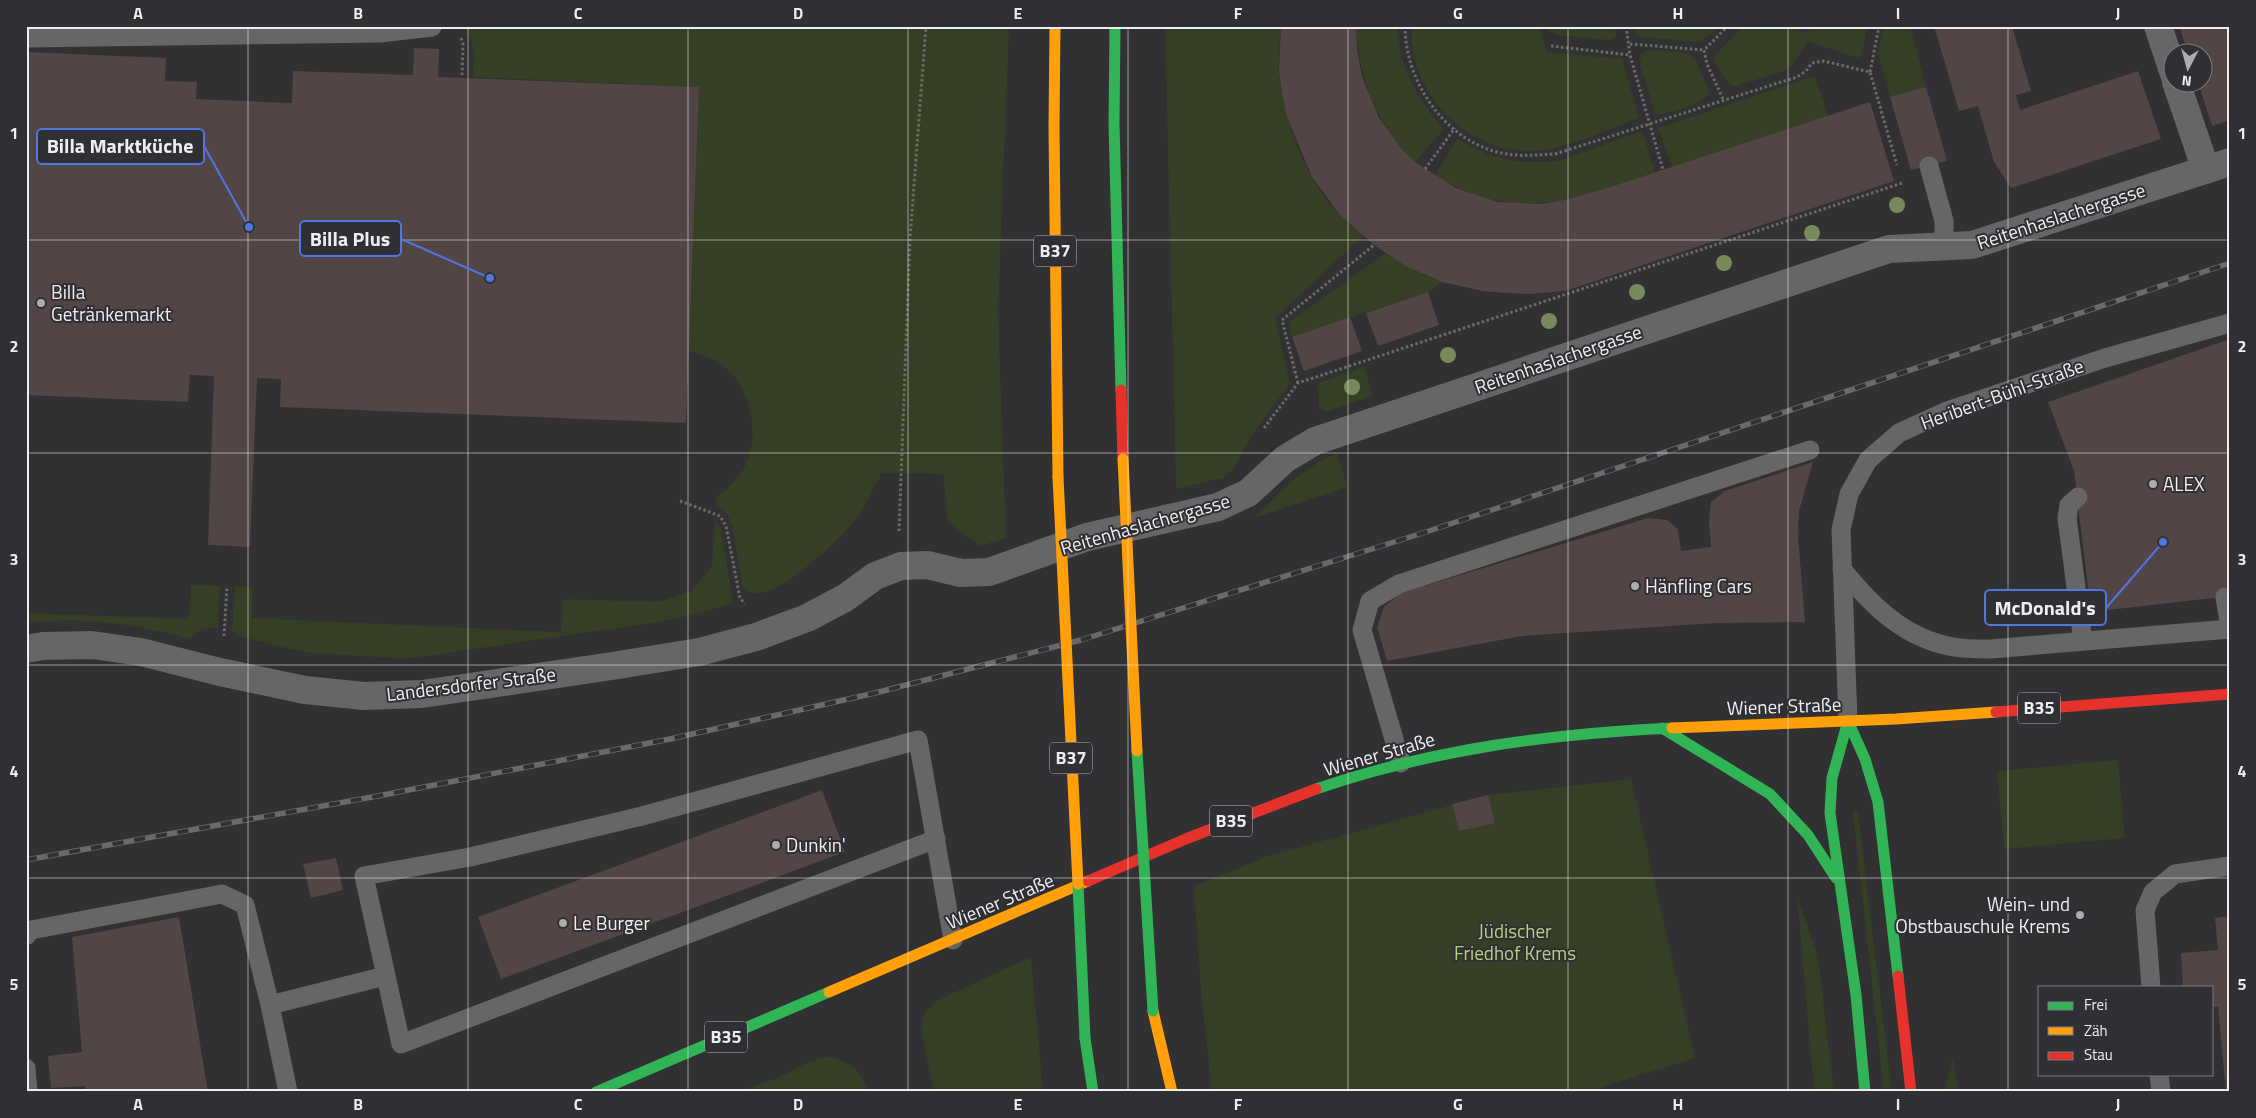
<svg xmlns="http://www.w3.org/2000/svg" width="2256" height="1118" viewBox="0 0 2256 1118" font-family="'Titillium Web',sans-serif">
<style>
.green{fill:#353f25}
.building{fill:#514545}
.lines{fill:none;stroke-linecap:round;stroke-linejoin:round}
.path{stroke:#6a6b6b;stroke-width:3;stroke-dasharray:2.5 2.5;stroke-linecap:butt}
.lane{stroke:#676667;stroke-width:19}
.street{stroke:#676667;stroke-width:28}
.fast{stroke:#30b455;stroke-width:11}
.slow{stroke:#ff9f0a;stroke-width:11}
.jam{stroke:#e5322d;stroke-width:11}
.rail-casing{stroke:#6a6a6a;stroke-width:5.5}
.rail{stroke:#302f33;stroke-width:4;stroke-dasharray:11;stroke-linecap:butt}
.fast-bridge{stroke:#30b455;stroke-width:11}
.slow-bridge{stroke:#ff9f0a;stroke-width:11}
.tree{fill:#78895c}
.grid{fill:none;stroke:#eeeef0;stroke-width:1;stroke-opacity:0.55}
.poi-dot{fill:#acacae;stroke:#302f33;stroke-width:2}
.labels{text-anchor:middle;stroke-width:4;stroke-linejoin:round;paint-order:stroke}
.shield{fill:#302f33;stroke:#b5b5b7;stroke-width:1}
.shield-label{font-size:18px;font-weight:bold;fill:#eeeef0}
.street-label{font-size:19px;fill:#eeeef0;stroke:#302f33}
.poi-label{font-size:19px;fill:#eeeef0;stroke:#302f33;text-anchor:start}
.park-label{font-size:19px;fill:#b3d17e;stroke:#302f33}
.leader{fill:none;stroke:#5176de;stroke-width:2}
.callout-dot{fill:#5176de;stroke:#302f33;stroke-width:2}
.callout{fill:#302f33;stroke:#5176de;stroke-width:2}
.callout-label{font-size:20px;text-anchor:middle;font-weight:bold;fill:#eeeef0}
.neatline{fill:none;stroke:#eeeef0;stroke-width:2}
.grid-label{font-size:16px;text-anchor:middle;font-weight:bold;fill:#eeeef0}
</style>
<rect width="100%" height="100%" fill="#313032"/>
<path class="green" d="M462,26H1009L998,311L1006,538L980,546L948,522L943,474L882,473C874,487 868,501 860,514C845,536 781,596 754,594C750,594 747,591 743,589L732,524L725,511L716,506V498C725,490 734,483 741,473C763,441 752,386 721,364C711,357 700,354 688,351L699,87L473,77C474,58 477,41 462,26Z
M1165,26H1281C1280,41 1278,57 1279,72C1283,119 1306,182 1340,215C1347,222 1356,228 1364,235L1275,318L1290,383L1251,436L1233,470L1223,478L1176,489Z
M1356,26H1398C1397,66 1419,101 1444,129L1415,162C1376,123 1359,81 1356,26Z
M1412,26H1539L1547,52L1622,59L1639,118C1606,130 1564,151 1529,151C1464,150 1407,91 1412,26Z
M1542,26H1615L1616,36L1614,39L1609,40L1557,35Z
M1636,26H1720L1701,42L1639,37L1634,32Z
M1743,26H1776L1805,32L1828,26L1867,28L1862,54L1858,58L1808,41L1793,65L1787,70L1735,86L1730,85L1713,61L1716,54Z
M1884,26H1910L1926,87L1890,97L1878,53Z
M1647,50L1688,53L1695,58L1710,92C1700,106 1676,111 1659,115L1655,112L1640,65L1641,53Z
M1815,76L1828,116L1672,167L1658,128Z
M1642,131L1655,172C1570,200 1520,224 1435,176L1457,139L1489,155L1520,162H1556Z
M1386,253L1424,275L1442,282L1428,292L1292,337L1289,322Z
M1364,367L1373,396L1326,412L1319,408L1318,383Z
M1337,453L1348,487L1253,518C1279,493 1303,467 1337,453Z
M715,519L720,525L733,603L693,615L645,624L405,659L303,652L238,636L232,631L235,586L253,587L252,618L561,632L563,599L659,602L691,591L712,566Z
M191,585L220,586L218,628C205,627 199,628 191,639C135,624 85,616 26,623V613L189,619Z
M2118,760L2125,838L2004,849L1997,771Z
M1631,779L1695,1058L1586,1092H1212L1201,992L1194,886L1268,856L1488,795Z
M1855,809L1858,813L1892,1092H1884L1853,814Z
M1797,895L1818,957L1834,1092H1814Z
M1031,957L1043,1092H934L921,1030L925,1012L936,1001Z
M830,1057C853,1064 860,1068 868,1092H739L782,1076L810,1061Z
M1953,1058L1958,1092H1944Z"/>
<path class="building" d="M1281,26H1356L1357,49L1362,77L1379,118L1402,149L1415,162L1456,188L1498,202L1540,204L1564,200L1607,188L1870,102L1894,181L1565,291L1530,294L1505,293L1483,291L1442,282L1406,266L1374,245L1340,215L1312,177L1287,117L1282,94L1279,71Z
M1934,26H2012L2031,91L2016,95L2020,110L2138,71L2161,139L2011,188L1994,162L1978,106L1959,111Z
M2179,26H2230V120L2212,126L2198,82H2204V52H2188Z
M414,48L439,49L438,77L699,87L686,423L280,407L281,379L257,378L250,547L208,545L214,376L190,375L188,402L26,395V52L166,58L165,81L197,82L196,99L292,103L293,71L413,75Z
M1926,87L1947,161L1911,170L1890,97Z
M1428,292L1439,325L1378,346L1366,313Z
M1350,317L1362,351L1304,371L1292,337Z
M2230,339V596L2091,612L2074,471L2048,402Z
M1813,462L1799,511L1798,535L1805,622L1717,623L1522,636L1387,661L1377,627L1384,607L1401,593L1648,518L1667,520L1678,529L1681,551L1711,547L1709,521L1711,502L1725,491Z
M822,790L845,852L501,979L478,917Z
M1488,795L1495,823L1459,831L1452,804Z
M336,858L343,890L311,898L303,864Z
M2230,916V1092H2226L2218,1007H2212V987H2183L2181,953L2218,950L2215,918Z
M179,917L208,1092H86L85,1086L51,1088L48,1056L82,1052L72,937Z"/>
<g class="lines">
<path class="path" d="M1405,26C1405,80 1443,138 1497,152C1516,157 1535,155 1555,154L1797,77L1806,71L1812,63L1823,61L1870,72L1897,165
M1626,26L1630,55L1663,170
M461,38L463,44L462,77
M1630,44L1704,50
M1551,46L1630,55
M1870,72L1879,26
M1723,99L1707,64L1704,50L1728,26
M1425,169L1455,128
M1298,383L1282,320L1374,245
M1264,428L1298,383L1902,183
M680,501L720,516L726,526L740,598L745,604
M899,531L910,238L926,26
M224,636L227,586"/>
<path class="lane" d="M26,38L380,33L432,27
M1929,166L1944,221V247
M2078,497L2069,505L2067,518L2083,641
M1842,569C1872,606 1904,638 1953,647C1965,649 1979,649 1991,649L2230,629
M2225,597L2230,628
M1848,721L1841,530L1849,494L1868,460L1899,433L1947,411L2105,358L2230,323
M1401,763L1362,630L1370,601L1399,584L1810,450
M936,839L401,1044L364,876L470,857L642,816L918,740L953,940
M26,936L31,930L222,894L245,905L270,1005L288,1092
M2151,987L2145,910L2153,892L2175,874L2230,866
M270,1005L385,976
M26,1068L28,1092
M2159,1074L2161,1092"/>
<path class="street" d="M2158,26L2174,74
M2176,82L2206,170
M26,649L43,646L92,645L141,652L220,672L305,690L364,696L422,694L612,666L699,652L756,637L807,618L845,598L875,576L901,566L927,565L961,573L989,572L1087,537L1218,507L1248,493L1285,459L1315,441L1889,249L1972,245L2230,162"/>
<path class="fast" d="M1115,26L1114,124L1121,390
M1848,721L1865,759L1878,802L1898,976
M1848,721L1832,778L1830,813L1856,995L1865,1092
M1662,728L1770,794L1808,835L1836,878
M1316,789C1433,749 1549,734 1672,728
M1085,1038L1093,1092
M596,1092L829,992"/>
<path class="slow" d="M1055,26L1054,128L1058,477
M1672,728L1896,719L1996,712
M829,992L1088,881
M1153,1011L1172,1092"/>
<path class="jam" d="M1121,390L1123,459
M1996,712L2230,694
M1088,881L1188,838L1316,789
M1898,976L1911,1092"/>
<g class="rail-casing">
<path id="rail" d="M26,860L383,795L670,739L875,693L1081,640L1426,532L2230,263"/>
</g>
<use href="#rail" class="rail"/>
<path class="fast-bridge" d="M1137,751L1153,1011
M1078,884L1085,1038"/>
<path class="slow-bridge" d="M1123,459L1137,751
M1058,477L1078,884"/>
</g>
<g class="tree">
<circle cx="1897" cy="205" r="8"/>
<circle cx="1812" cy="233" r="8"/>
<circle cx="1724" cy="263" r="8"/>
<circle cx="1637" cy="292" r="8"/>
<circle cx="1549" cy="321" r="8"/>
<circle cx="1448" cy="355" r="8"/>
<circle cx="1352" cy="387" r="8"/>
</g>
<path class="grid" d="M248,26V1092M468,26V1092M688,26V1092M908,26V1092M1128,26V1092M1348,26V1092M1568,26V1092M1788,26V1092M2008,26V1092M26,240H2230M26,453H2230M26,665H2230M26,878H2230"/>
<g class="poi-dot">
<circle cx="41" cy="303" r="5"/>
<circle cx="2153" cy="484" r="5"/>
<circle cx="1635" cy="586" r="5"/>
<circle cx="776" cy="845" r="5"/>
<circle cx="2080" cy="915" r="5"/>
<circle cx="563" cy="923" r="5"/>
</g>
<g class="labels">
<g class="shield">
<rect x="1034" y="235.5" width="42" height="31" rx="4"/>
<rect x="2018" y="692.5" width="42" height="31" rx="4"/>
<rect x="1050" y="742.5" width="42" height="31" rx="4"/>
<rect x="1210" y="805.5" width="42" height="31" rx="4"/>
<rect x="705" y="1021.5" width="42" height="31" rx="4"/>
</g>
<g class="shield-label">
<text x="1055" y="257">B37</text>
<text x="2039" y="714">B35</text>
<text x="1071" y="764">B37</text>
<text x="1231" y="827">B35</text>
<text x="726" y="1043">B35</text>
</g>
<g class="street-label">
<text transform="translate(2061 216) rotate(-18)" y="7">Reitenhaslachergasse</text>
<text transform="translate(1558 359) rotate(-19)" y="7">Reitenhaslachergasse</text>
<text transform="translate(2002 394) rotate(-20)" y="7">Heribert-Bühl-Straße</text>
<text transform="translate(1145 524) rotate(-16)" y="7">Reitenhaslachergasse</text>
<text transform="translate(471 684) rotate(-7)" y="7">Landersdorfer Straße</text>
<text transform="translate(1784 706) rotate(-2)" y="7">Wiener Straße</text>
<text transform="translate(1379 754) rotate(-16)" y="7">Wiener Straße</text>
<text transform="translate(1000 901) rotate(-23)" y="7">Wiener Straße</text>
</g>
<g class="poi-label">
<text x="51" y="299">Billa<tspan x="51" dy="22">Getränkemarkt</tspan></text>
<text x="2163" y="491">ALEX</text>
<text x="1645" y="593">Hänfling Cars</text>
<text x="786" y="852">Dunkin'</text>
<text x="2070" y="911" text-anchor="end">Wein- und<tspan x="2070" dy="22">Obstbauschule Krems</tspan></text>
<text x="573" y="930">Le Burger</text>
</g>
<g class="park-label">
<text x="1515" y="938">Jüdischer<tspan x="1515" dy="22">Friedhof Krems</tspan></text>
</g>
</g>
<path class="leader" d="M249 227L204 146M490 278L401 239M2163 542L2106 608"/>
<g class="callout-dot">
<circle cx="249" cy="227" r="5"/>
<circle cx="490" cy="278" r="5"/>
<circle cx="2163" cy="542" r="5"/>
</g>
<g class="callout">
<rect x="37" y="129" width="167" height="35" rx="5"/>
<rect x="300" y="221" width="101" height="35" rx="5"/>
<rect x="1985" y="590" width="121" height="35" rx="5"/>
</g>
<g class="callout-label">
<text x="120" y="153">Billa Marktküche</text>
<text x="350" y="246">Billa Plus</text>
<text x="2045" y="615">McDonald's</text>
</g>
<rect width="2256" height="1118" fill="none" stroke="#302f33" stroke-width="55"/>
<rect x="2038" y="986" width="175" height="90" fill="#302f33" stroke="#7c7b7f"/>
<rect x="2048" y="1002" width="25" height="8" fill="#30b455" stroke="#7c7b7f"/>
<text x="2084" y="1010" font-size="15" fill="#eeeef0">Frei</text>
<rect x="2048" y="1027" width="25" height="8" fill="#ff9f0a" stroke="#7c7b7f"/>
<text x="2084" y="1036" font-size="15" fill="#eeeef0">Zäh</text>
<rect x="2048" y="1052" width="25" height="8" fill="#e5322d" stroke="#7c7b7f"/>
<text x="2084" y="1060" font-size="15" fill="#eeeef0">Stau</text>
<g transform="translate(2188 68) rotate(186)"><circle r="24" fill="#302f33" stroke="#7c7b7f"/>
<path d="M0-4L9 19L0 12L-9 19Z" fill="#acacae"/>
<text y="-8" font-size="14" font-weight="bold" text-anchor="middle" fill="#eeeef0">N</text>
</g>
<rect x="28" y="28" width="2200" height="1062" class="neatline"/>
<g class="grid-label">
<text x="138" y="19">A</text>
<text x="358" y="19">B</text>
<text x="578" y="19">C</text>
<text x="798" y="19">D</text>
<text x="1018" y="19">E</text>
<text x="1238" y="19">F</text>
<text x="1458" y="19">G</text>
<text x="1678" y="19">H</text>
<text x="1898" y="19">I</text>
<text x="2118" y="19">J</text>
<text x="14" y="139">1</text>
<text x="2242" y="139">1</text>
<text x="14" y="352">2</text>
<text x="2242" y="352">2</text>
<text x="14" y="565">3</text>
<text x="2242" y="565">3</text>
<text x="14" y="777">4</text>
<text x="2242" y="777">4</text>
<text x="14" y="990">5</text>
<text x="2242" y="990">5</text>
<text x="138" y="1110">A</text>
<text x="358" y="1110">B</text>
<text x="578" y="1110">C</text>
<text x="798" y="1110">D</text>
<text x="1018" y="1110">E</text>
<text x="1238" y="1110">F</text>
<text x="1458" y="1110">G</text>
<text x="1678" y="1110">H</text>
<text x="1898" y="1110">I</text>
<text x="2118" y="1110">J</text>
</g>
</svg>
